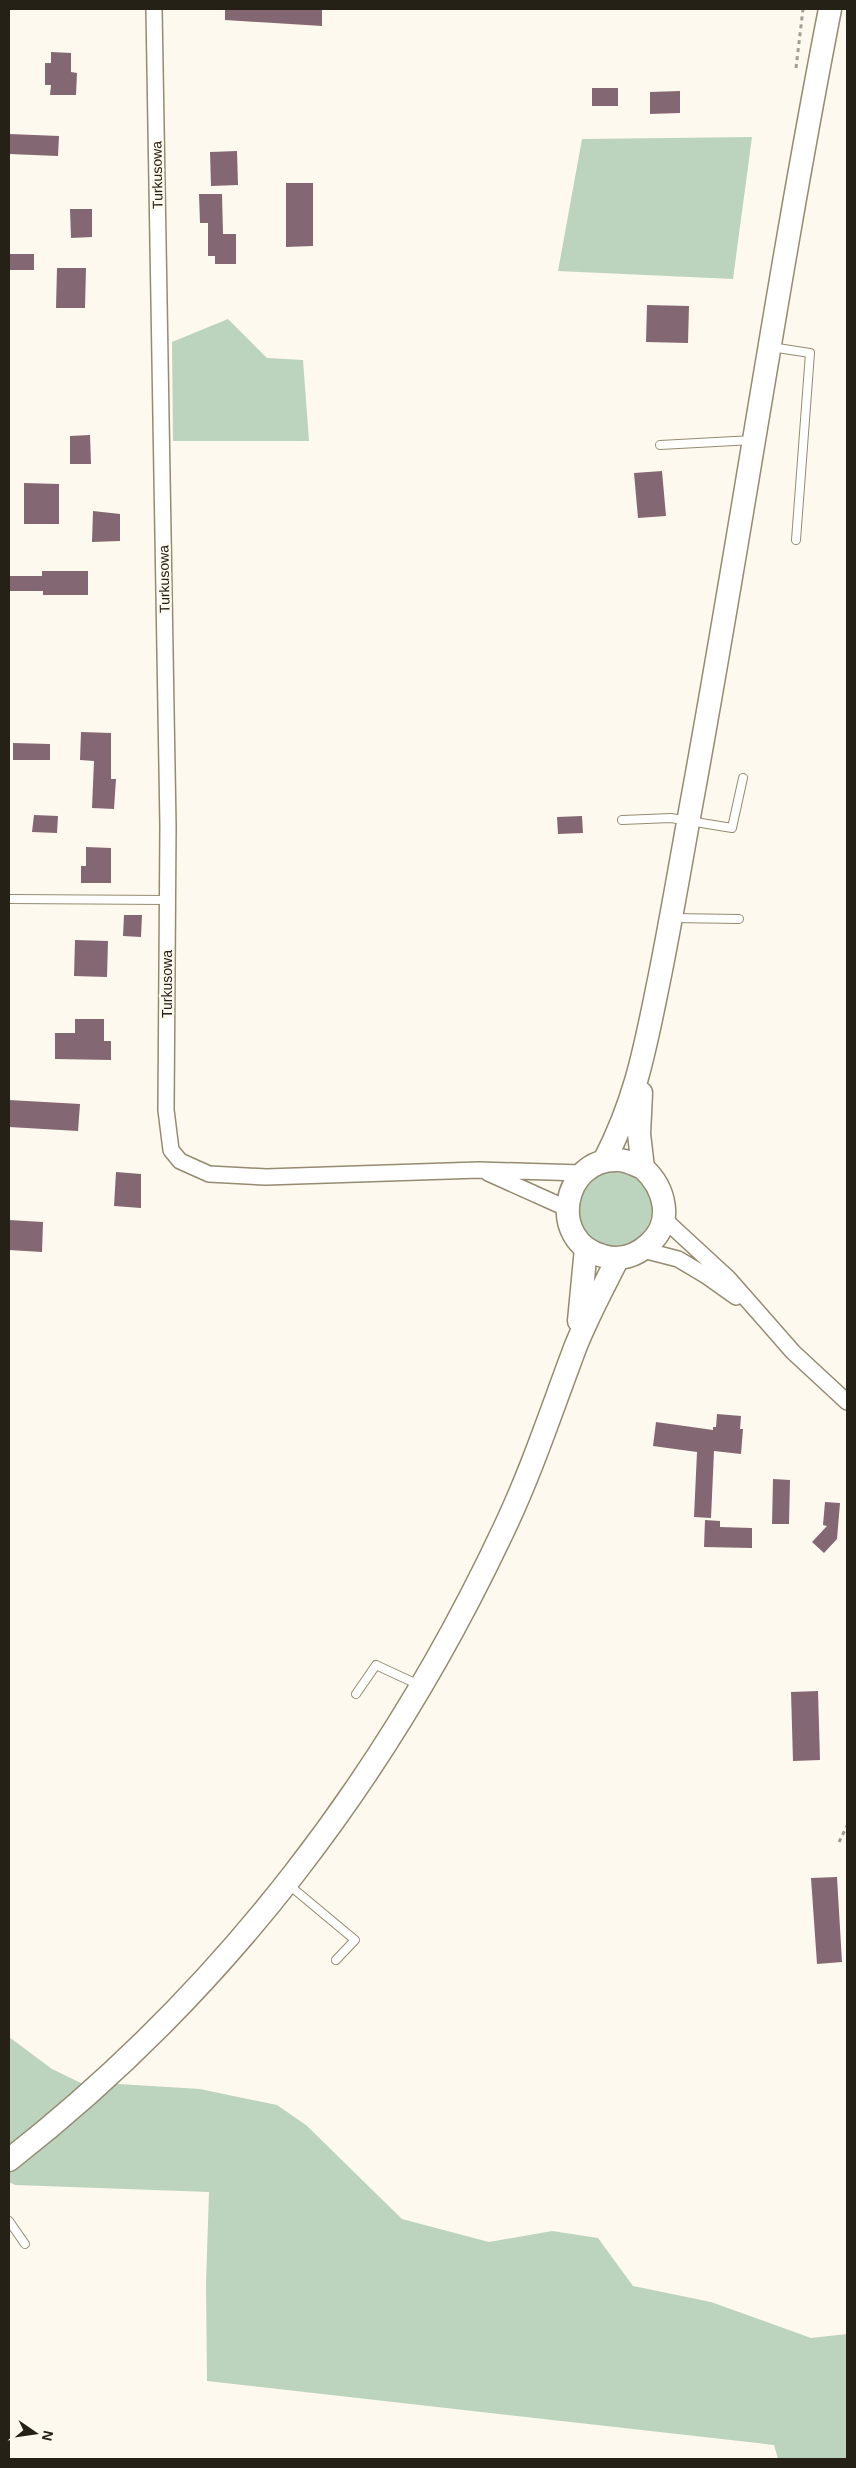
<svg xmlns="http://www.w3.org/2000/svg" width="856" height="2468" viewBox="0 0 856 2468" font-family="Arial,sans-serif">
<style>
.green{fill:#bcd4bd}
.building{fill:#836772}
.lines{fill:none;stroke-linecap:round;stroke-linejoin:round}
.service-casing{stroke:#958b71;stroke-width:10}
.minor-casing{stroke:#958b71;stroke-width:18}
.secondary-casing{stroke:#958b71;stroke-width:25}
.path{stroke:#a29e94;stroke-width:3;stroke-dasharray:4 4;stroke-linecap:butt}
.service{stroke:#fff;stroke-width:8}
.minor{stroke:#fff;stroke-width:15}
.secondary{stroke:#fff;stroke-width:22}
.labels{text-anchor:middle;stroke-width:4.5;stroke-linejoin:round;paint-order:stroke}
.street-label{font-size:14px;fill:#252117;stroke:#fdf9ee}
</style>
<rect width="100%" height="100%" fill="#fdf9ee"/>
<path class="green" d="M752,137L733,279L558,271L582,139Z
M228,319L267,358L303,360L309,441H173L172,342Z
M578 1209a37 37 0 1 1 74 0a37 37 0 1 1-74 0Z
M9,2037L52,2069L83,2084L102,2083L200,2089L277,2105L306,2125L402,2219L489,2242L552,2231L598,2238L633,2286L711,2302L811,2338L847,2334V2459H778L774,2445L207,2381L206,2283L209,2192L15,2185L9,2182Z"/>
<path class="building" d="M225,9H322V26L225,20Z
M51,52L71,53V72L77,73L76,95H50L51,85H45V63H51Z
M592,88H618V106H592Z
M680,91V113L650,114V92Z
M9,134L59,136L58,156L9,154Z
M237,151L238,185L211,186L210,152Z
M286,183H313V246L286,247Z
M199,194H222L223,234H236V264H215V256H208V223H200Z
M70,209H92V237L71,238Z
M9,254H34V270H9Z
M57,268H86L85,308H56Z
M647,305L689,306L688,343L646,342Z
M90,435L91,464H70V436Z
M662,471L666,516L638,518L634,473Z
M24,483L59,484V524H24Z
M93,511L120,514V541L92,542Z
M42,571H88V595H43V591H9V576H42Z
M81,732L111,733V779H116L114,809L92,808L94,761L80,760Z
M13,743L50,744V760H13Z
M34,815L58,816L57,833L32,832Z
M582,816L583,833L558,834L557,817Z
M86,847L111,848V883H81V866H86Z
M124,915H142L141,937L123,936Z
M75,940L108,941L107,977L74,976Z
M75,1019H104V1041H111V1060L55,1059V1033H75Z
M9,1100L80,1104L78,1131L9,1127Z
M116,1172L141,1174V1208L114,1206Z
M9,1220L43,1222L42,1252L9,1250Z
M717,1414L741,1416L740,1429H743L741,1454L714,1451L711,1518L694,1517L697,1452L653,1446L656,1422L713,1430V1427H716Z
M773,1479L790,1480L789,1524H772Z
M825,1502L840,1503L837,1539L824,1553L812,1542L827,1526L823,1525Z
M705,1520L720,1521V1527L752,1528V1548L704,1547Z
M818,1691L820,1760L793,1761L791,1692Z
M837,1877L842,1962L817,1964L811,1878Z"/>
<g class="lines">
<g class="service-casing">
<path id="service" d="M771,347L810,353L796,540
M660,445L753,440
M622,820L671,818L732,828L743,778
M9,899L168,900
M673,918L739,919
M356,1694L376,1665L419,1685
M289,1885L355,1940L336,1960
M9,2221L25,2244"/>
</g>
<g class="minor-casing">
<path id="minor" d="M154,9L168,826L166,1110L171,1150L180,1161L209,1174L266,1177L479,1170L582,1173
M488,1173L566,1208
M664,1219L728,1278L793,1352L847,1402
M643,1250L678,1259L705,1275L736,1297"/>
</g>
<g class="secondary-casing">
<path id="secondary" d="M641,1093L639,1134L643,1168C665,1188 674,1222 649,1244C636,1256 620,1261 603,1256C548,1242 561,1158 618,1160C627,1160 635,1165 643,1168
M604,1161C637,1098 646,1043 660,975C672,915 682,855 693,795C741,533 779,270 830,9
M579,1321L586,1248
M9,2160C224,1992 388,1776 504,1529C532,1470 552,1409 575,1348C587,1317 603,1288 618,1258"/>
</g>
<path class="path" d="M796,68L803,9
M839,1842L847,1826"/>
<use href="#service" class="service"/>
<use href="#minor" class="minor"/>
<use href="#secondary" class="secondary"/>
</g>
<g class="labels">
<g class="street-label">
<text transform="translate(157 175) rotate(-91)" y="5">Turkusowa</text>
<text transform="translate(164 579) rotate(-91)" y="5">Turkusowa</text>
<text transform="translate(167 984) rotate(-90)" y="5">Turkusowa</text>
</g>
</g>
<rect width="856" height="2468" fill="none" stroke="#252117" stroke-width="20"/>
<g transform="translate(35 2433) rotate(103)" stroke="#fdf9ee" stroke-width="4" paint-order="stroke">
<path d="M0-4L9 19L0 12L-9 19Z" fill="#252117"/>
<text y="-8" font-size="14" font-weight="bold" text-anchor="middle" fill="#252117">N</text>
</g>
</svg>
